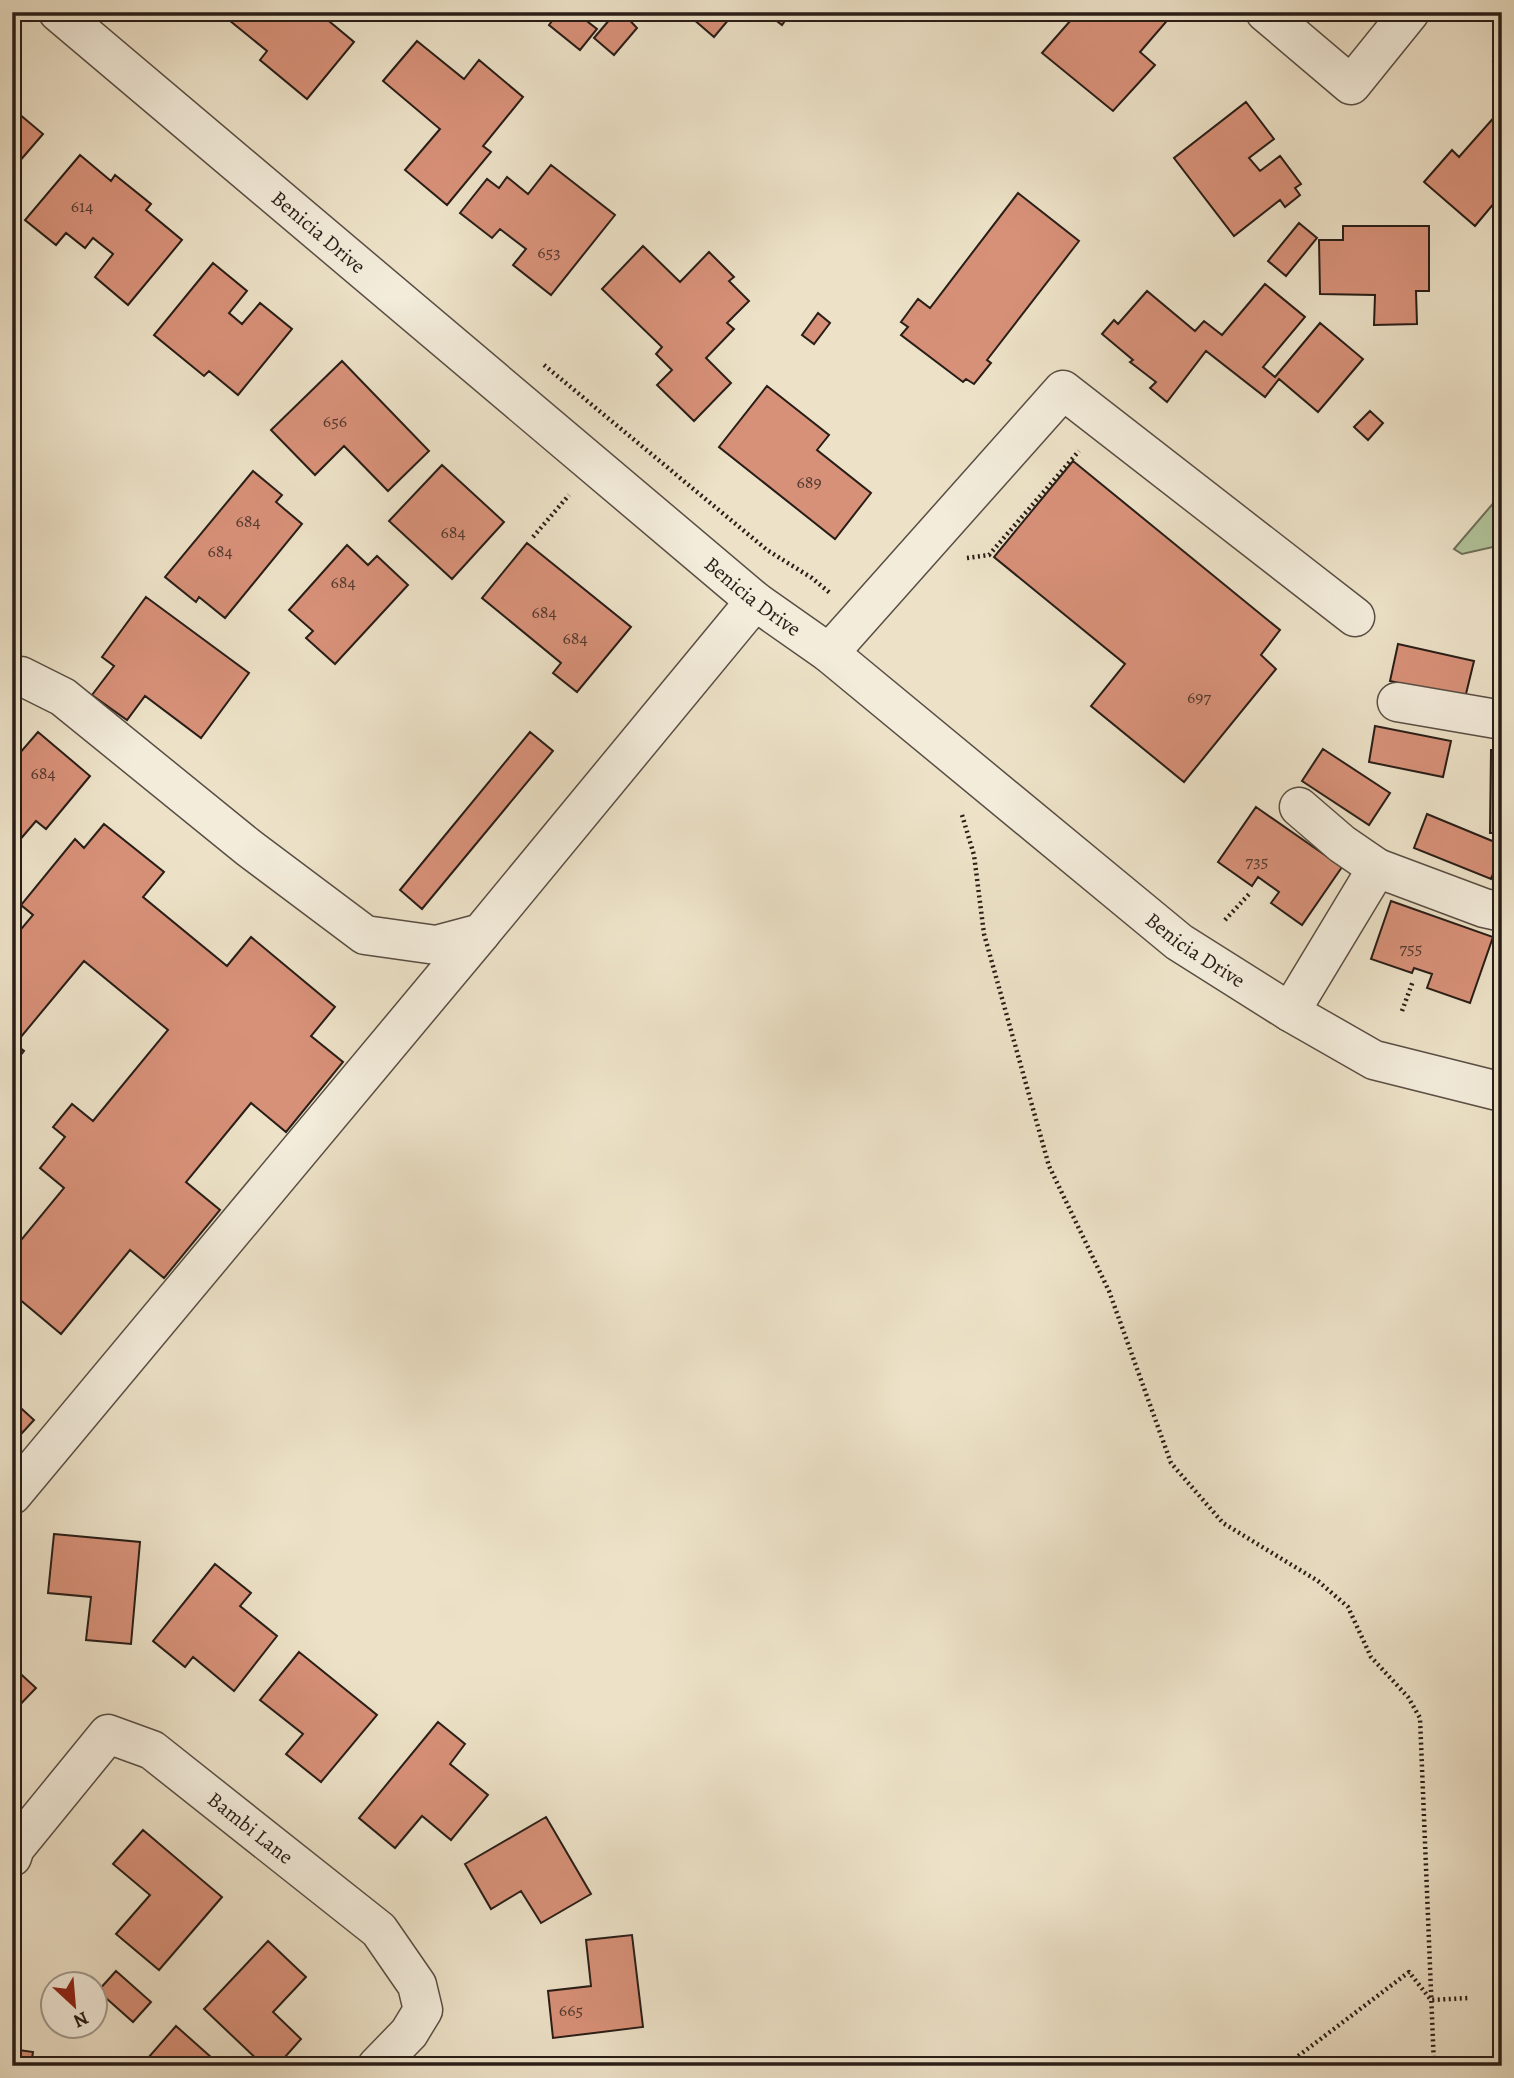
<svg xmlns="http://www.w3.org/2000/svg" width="1514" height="2078" viewBox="0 0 1514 2078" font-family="Alegreya,serif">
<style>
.green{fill:#b2c49b;stroke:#6d7059;stroke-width:2}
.building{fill:#d89179;stroke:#281d17;stroke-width:2}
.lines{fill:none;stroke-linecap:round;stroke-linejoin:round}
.minor-casing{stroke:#594e43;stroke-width:41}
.path{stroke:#281d17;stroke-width:4.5;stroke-dasharray:2 3.5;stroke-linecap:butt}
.minor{stroke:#f3ecdb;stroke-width:38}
.labels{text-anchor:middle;stroke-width:6;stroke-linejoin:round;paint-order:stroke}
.number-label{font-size:18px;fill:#543a30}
.street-label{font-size:21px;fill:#281d17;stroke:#f3ecdb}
</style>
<rect width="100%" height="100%" fill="#ede2c8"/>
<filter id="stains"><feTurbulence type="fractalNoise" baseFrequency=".00286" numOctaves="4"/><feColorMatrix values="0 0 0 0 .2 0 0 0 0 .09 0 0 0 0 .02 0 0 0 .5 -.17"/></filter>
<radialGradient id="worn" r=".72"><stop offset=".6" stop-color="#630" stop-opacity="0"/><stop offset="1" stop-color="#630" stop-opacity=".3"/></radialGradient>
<path class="green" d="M1502,493V545L1462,554L1454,549Z"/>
<path class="building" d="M235,12H318L354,42L307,99L260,60L267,51L229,20Z
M559,12H575L597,29L580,50L549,25Z
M616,12H622L637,28L614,55L594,38Z
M685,12H735L714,37Z
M765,12H791L782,25Z
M1078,12H1168L1172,15L1140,52L1155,65L1113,111L1042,53Z
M417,41L464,79L479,60L523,97L483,146L491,152L447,205L405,170L440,129L383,81Z
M1502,51V68L1493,61Z
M1246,102L1274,139L1249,158L1260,171L1280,156L1301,184L1295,188L1300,195L1285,207L1280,200L1234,236L1174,158Z
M12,108L43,134L12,170Z
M1497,114L1502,119V198L1500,196L1475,226L1424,182L1452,150L1459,157Z
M80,155L111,181L115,175L151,204L146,210L182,240L128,305L95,277L113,254L93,238L85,248L66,233L56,245L25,220Z
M551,165L615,215L551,295L513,265L526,249L500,229L492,238L460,213L487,179L499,188L507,177L528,194Z
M1018,193L1079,241L987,360L991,363L974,384L966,379L963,382L901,335L908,327L901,322L918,299L930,308Z
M1299,223L1317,238L1286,276L1268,261Z
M1343,226H1429V291H1416L1417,324L1374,325L1375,295L1320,294L1319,240H1343Z
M643,246L680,282L709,252L734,277L729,281L749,301L727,323L734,329L706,358L731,383L694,421L657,385L672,370L656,354L662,347L602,289Z
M213,263L247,291L229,313L242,324L260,303L292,329L238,395L209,371L204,376L154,335Z
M1265,284L1305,317L1263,367L1275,377L1320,323L1363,359L1318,412L1279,379L1265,397L1206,351L1167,402L1150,388L1156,382L1130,362L1133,360L1102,334L1114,320L1118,324L1147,291L1195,331L1204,321L1222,335Z
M818,313L830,323L814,344L802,335Z
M342,361L429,451L388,491L344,446L315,475L271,430Z
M767,386L829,435L817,450L871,493L835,539L719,447Z
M1370,411L1383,423L1368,440L1354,427Z
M1073,461L1280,630L1261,655L1276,669L1184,782L1091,706L1125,664L994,557Z
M442,465L504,522L452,579L389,521Z
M253,471L282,495L276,502L302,524L225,618L199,597L196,602L165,577Z
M527,543L631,627L577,692L553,673L561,663L482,598Z
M347,545L368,565L377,556L408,585L335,664L306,638L313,631L289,610Z
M146,597L249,673L201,738L145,696L127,720L92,695L114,666L102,657Z
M1494,618H1502V700H1495Z
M1398,644L1474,661L1465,698L1390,681Z
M1375,726L1451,741L1443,777L1369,762Z
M38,732L90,776L46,829L36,821L12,849V762Z
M530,732L553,751L422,909L400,890Z
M1323,749L1390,793L1369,825L1302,781Z
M1491,750H1502V833H1490Z
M1256,807L1342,867L1302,925L1271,903L1279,892L1258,877L1252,886L1218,862Z
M1427,814L1502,845V852L1491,879L1414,848Z
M104,824L164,872L143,897L227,966L251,937L335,1007L311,1036L343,1062L286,1132L251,1103L186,1182L220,1210L164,1278L130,1250L61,1334L12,1293V1251L64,1188L40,1168L65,1137L53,1127L72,1104L93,1121L168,1030L84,961L15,1044L24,1051L12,1066V940L33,915L21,905L75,839L84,848Z
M1391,901L1493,937L1470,1003L1427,988L1432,974L1414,968L1412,973L1371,959Z
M12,1400L34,1420L12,1444Z
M54,1534L140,1542L131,1644L86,1640L91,1597L48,1593Z
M215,1564L251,1593L240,1606L277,1636L234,1691L193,1657L185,1667L153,1641Z
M299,1652L377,1715L321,1782L286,1754L303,1734L260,1700Z
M12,1666L36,1688L12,1713Z
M438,1722L465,1744L450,1764L488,1795L451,1840L422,1816L395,1848L359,1818Z
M546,1817L591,1894L541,1923L521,1891L491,1909L465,1864Z
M143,1830L222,1897L159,1970L116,1934L150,1895L113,1864Z
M632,1935L643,2027L553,2038L548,1991L591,1986L586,1940Z
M268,1941L306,1977L273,2012L301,2039L277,2066H264L204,2009Z
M116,1971L151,2002L133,2022L98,1991Z
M176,2026L221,2066H141Z
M12,2049L33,2052L31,2066H12Z"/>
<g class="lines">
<g class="minor-casing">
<g id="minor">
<path id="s1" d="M58,12L755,601L829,653L1179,942L1290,1012L1374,1060L1502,1092"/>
<path d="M1265,12L1351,85L1410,12"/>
<path d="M829,653L1063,390L1355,617"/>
<path d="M12,676H21L63,697L249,848L365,935L436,945L481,933L755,601"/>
<path d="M1397,702L1502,720"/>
<path d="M1299,807L1342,844L1377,868"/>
<path d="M1290,1012L1377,868L1484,908L1502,912"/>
<path d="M12,1495L481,933"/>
<path id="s2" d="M12,1857L15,1848L108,1734L152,1750L379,1930L417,1985L423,2010L409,2033L377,2066"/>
</g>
</g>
<path class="path" d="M544,365L767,550L812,578L830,593
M533,537L569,495
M967,558L989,555L1079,451
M962,815L974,855L984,934L1049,1166L1109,1291L1171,1463L1223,1523L1318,1581L1348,1607L1371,1657L1408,1697L1420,1718L1434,2066
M1225,920L1251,892
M1402,1011L1413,981
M1285,2066L1409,1972L1431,2000L1468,1998"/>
<use href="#minor" class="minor"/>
</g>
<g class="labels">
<g class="number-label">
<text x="82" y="212">614</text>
<text x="549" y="258">653</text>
<text x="335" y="427">656</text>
<text x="809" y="488">689</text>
<text x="248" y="527">684</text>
<text x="453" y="538">684</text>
<text x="220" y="557">684</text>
<text x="343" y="588">684</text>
<text x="544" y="618">684</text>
<text x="575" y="644">684</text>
<text x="1199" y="703">697</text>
<text x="43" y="779">684</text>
<text x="1257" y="867">735</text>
<text x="1411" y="954">755</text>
<text x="571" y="2016">665</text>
</g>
<g class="street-label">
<text dy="7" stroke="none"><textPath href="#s1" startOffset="341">Benicia Drive</textPath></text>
<text dy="7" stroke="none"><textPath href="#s1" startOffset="908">Benicia Drive</textPath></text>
<text dy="7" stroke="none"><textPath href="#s1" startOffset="1475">Benicia Drive</textPath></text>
<text dy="7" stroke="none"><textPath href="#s2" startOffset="329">Bambi Lane</textPath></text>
</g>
</g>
<rect width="1514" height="2078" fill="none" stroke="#ede2c8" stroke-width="42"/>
<rect x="14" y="14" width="1486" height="2050" fill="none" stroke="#281d17" stroke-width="3.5"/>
<rect x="21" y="21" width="1472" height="2036" fill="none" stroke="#281d17" stroke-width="2"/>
<g transform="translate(74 2005) rotate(154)"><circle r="33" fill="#f3ecdb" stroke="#a2998d" stroke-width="2"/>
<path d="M0-5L12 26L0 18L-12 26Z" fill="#8f2418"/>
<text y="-10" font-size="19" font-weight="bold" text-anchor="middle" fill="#281d17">N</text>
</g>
<rect width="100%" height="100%" filter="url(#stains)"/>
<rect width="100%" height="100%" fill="url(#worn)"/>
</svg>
